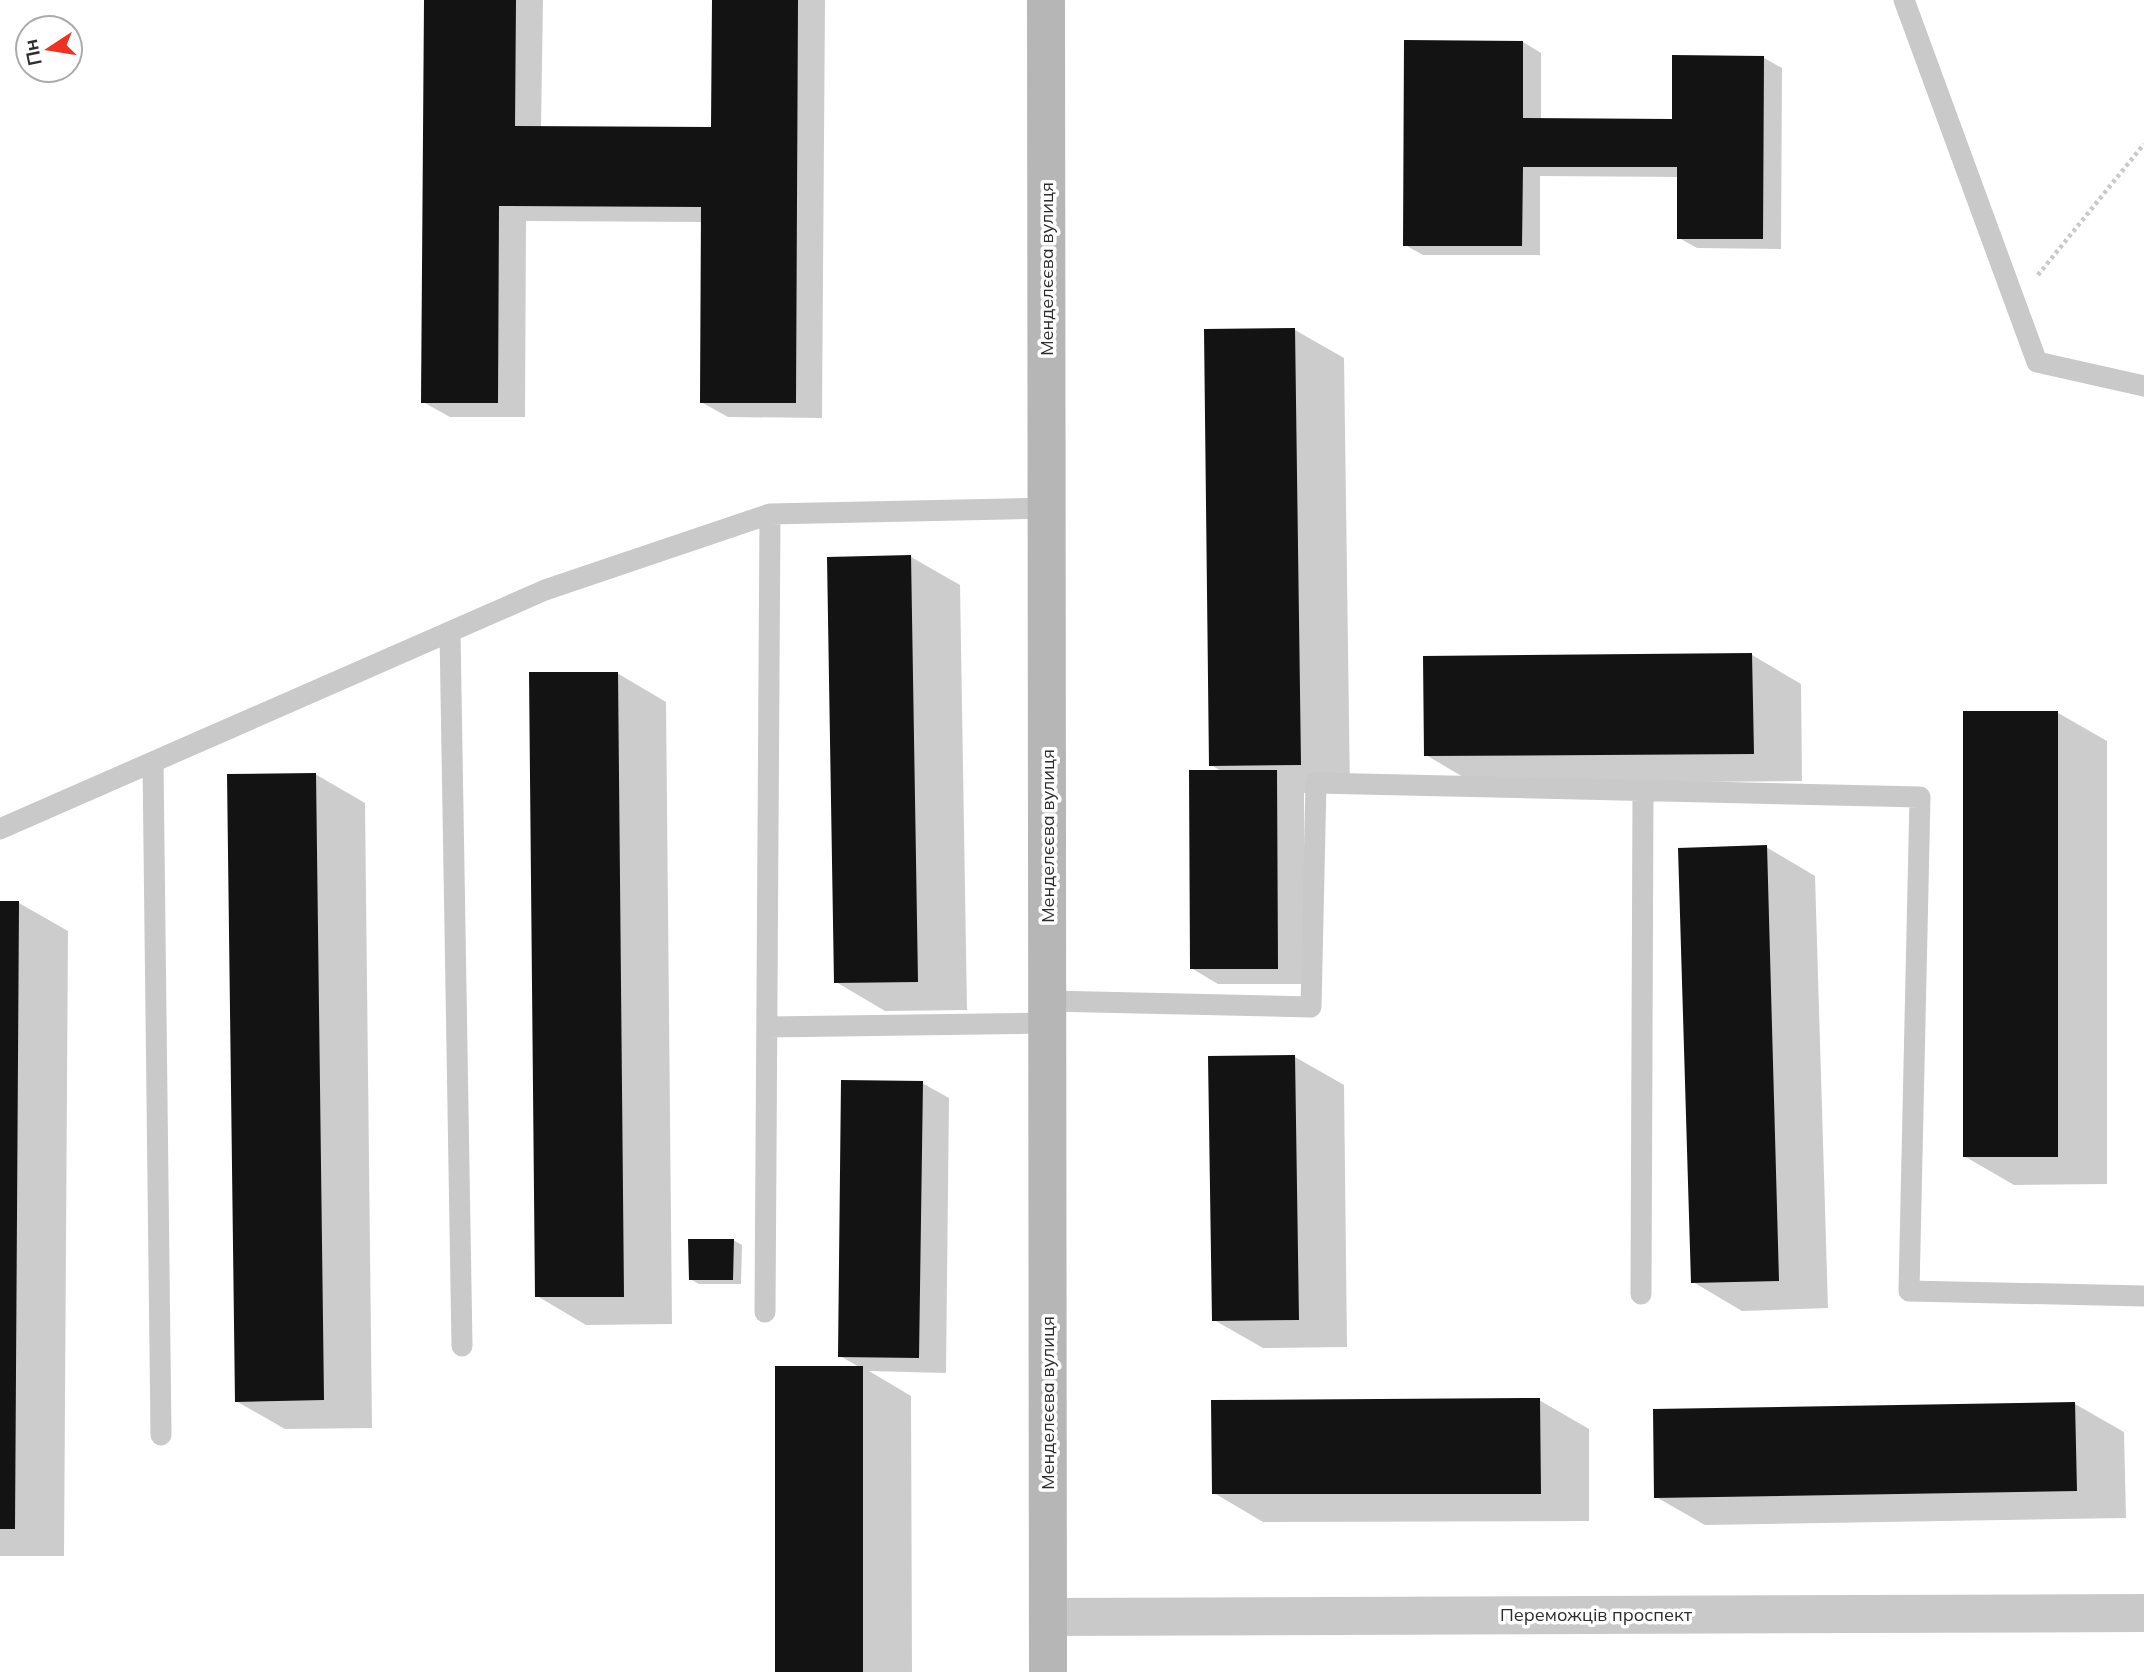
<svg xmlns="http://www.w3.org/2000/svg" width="2144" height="1672" viewBox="0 0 2144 1672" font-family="Mulish,sans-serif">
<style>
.shadow{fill:#0003}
.building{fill:#131313}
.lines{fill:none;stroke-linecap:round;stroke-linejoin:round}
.path{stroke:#c9c9c9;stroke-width:4.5;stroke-dasharray:3.5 3.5;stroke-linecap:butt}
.lane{stroke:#c9c9c9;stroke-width:21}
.street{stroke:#c9c9c9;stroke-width:38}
.secondary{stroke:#b6b6b6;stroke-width:38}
.labels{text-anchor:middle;stroke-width:7;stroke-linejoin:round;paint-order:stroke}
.street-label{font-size:18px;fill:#2c2c2c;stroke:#fff}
</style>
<rect width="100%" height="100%" fill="#fff"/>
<path class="shadow" d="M425,0H543L541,128L712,129L713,0H825L822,418L728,417L701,402L703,222L526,221L525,417H450L423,402Z
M1523,42L1541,53V120L1674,121L1764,58L1782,68L1781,249L1697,248L1679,238V177L1540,176V255H1423L1405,245Z
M1295,330L1344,358L1350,792L1304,793L1305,984H1218L1191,968L1223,772L1211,765Z
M911,557L960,585L967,1010L885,1011L836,982Z
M1752,655L1801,684L1802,781L1475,784L1426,755Z
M617,673L666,702L672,1324L586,1325L537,1296Z
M2058,713L2107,741V1184L2014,1185L1964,1156Z
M315,774L365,803L372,1428L285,1429L236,1401Z
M1766,847L1815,876L1828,1308L1742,1311L1693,1282Z
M0,902L19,903L68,931L64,1556H0Z
M1295,1057L1344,1085L1347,1347L1263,1348L1214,1320Z
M922,1083L949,1098L946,1373L869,1371L911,1396L912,1672H777L861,1368L840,1356Z
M733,1240L742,1245L741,1284H699L690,1279Z
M1539,1400L1589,1429V1521L1263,1522L1214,1493Z
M2075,1404L2124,1432L2126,1518L1705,1525L1656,1497Z"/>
<path class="building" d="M424,0H516L515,126L711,127L712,0H798L796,403H700L701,207L499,206L498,403H421Z
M1404,40L1523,41V118L1672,119V55L1764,56L1763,239H1677V167H1523L1522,246H1403Z
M1295,328L1301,765L1209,766L1204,329Z
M911,555L918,982L834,983L827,557Z
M1752,653L1754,754L1424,756L1423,656Z
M529,672H618L624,1297H535Z
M1963,711H2058V1157H1963Z
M1189,770H1277L1278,969H1190Z
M316,773L324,1400L235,1402L227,774Z
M1767,845L1779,1281L1691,1283L1678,848Z
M0,901H19L15,1529H0Z
M1295,1055L1299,1320L1212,1321L1208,1056Z
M841,1080L923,1081L919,1358L838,1357Z
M688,1239H734L733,1280H689Z
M775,1366H863V1672H775Z
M1540,1398L1541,1494H1212L1211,1400Z
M2075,1402L2077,1491L1654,1498L1653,1409Z"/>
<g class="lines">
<path class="path" d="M2038,275L2144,144"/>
<path class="lane" d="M1904,0L2037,362L2144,386
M450,632L462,1346
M153,762L161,1435
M0,829L545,590L770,514L1048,508
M1048,1001L1311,1007L1316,783L1920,797L1909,1291L2144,1296
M767,1027L1048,1023
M1641,1294L1643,791
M765,1312L770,514"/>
<path class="street" d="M1049,1617L2144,1613"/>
<path class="secondary" d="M1046,0L1048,1672"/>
</g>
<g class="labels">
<g class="street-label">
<text transform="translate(1047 269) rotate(-90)" y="6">Менделєєва вулиця</text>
<text transform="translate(1048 836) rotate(-90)" y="6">Менделєєва вулиця</text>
<text transform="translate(1048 1403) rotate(-90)" y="6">Менделєєва вулиця</text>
<text x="1596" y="1621">Переможців проспект</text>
</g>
</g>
<g transform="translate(49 49) rotate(258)"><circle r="33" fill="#ffffff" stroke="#ababab" stroke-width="2"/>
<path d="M0-5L12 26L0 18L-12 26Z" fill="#ef3122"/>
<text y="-10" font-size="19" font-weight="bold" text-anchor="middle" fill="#2c2c2c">Пн</text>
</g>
</svg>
